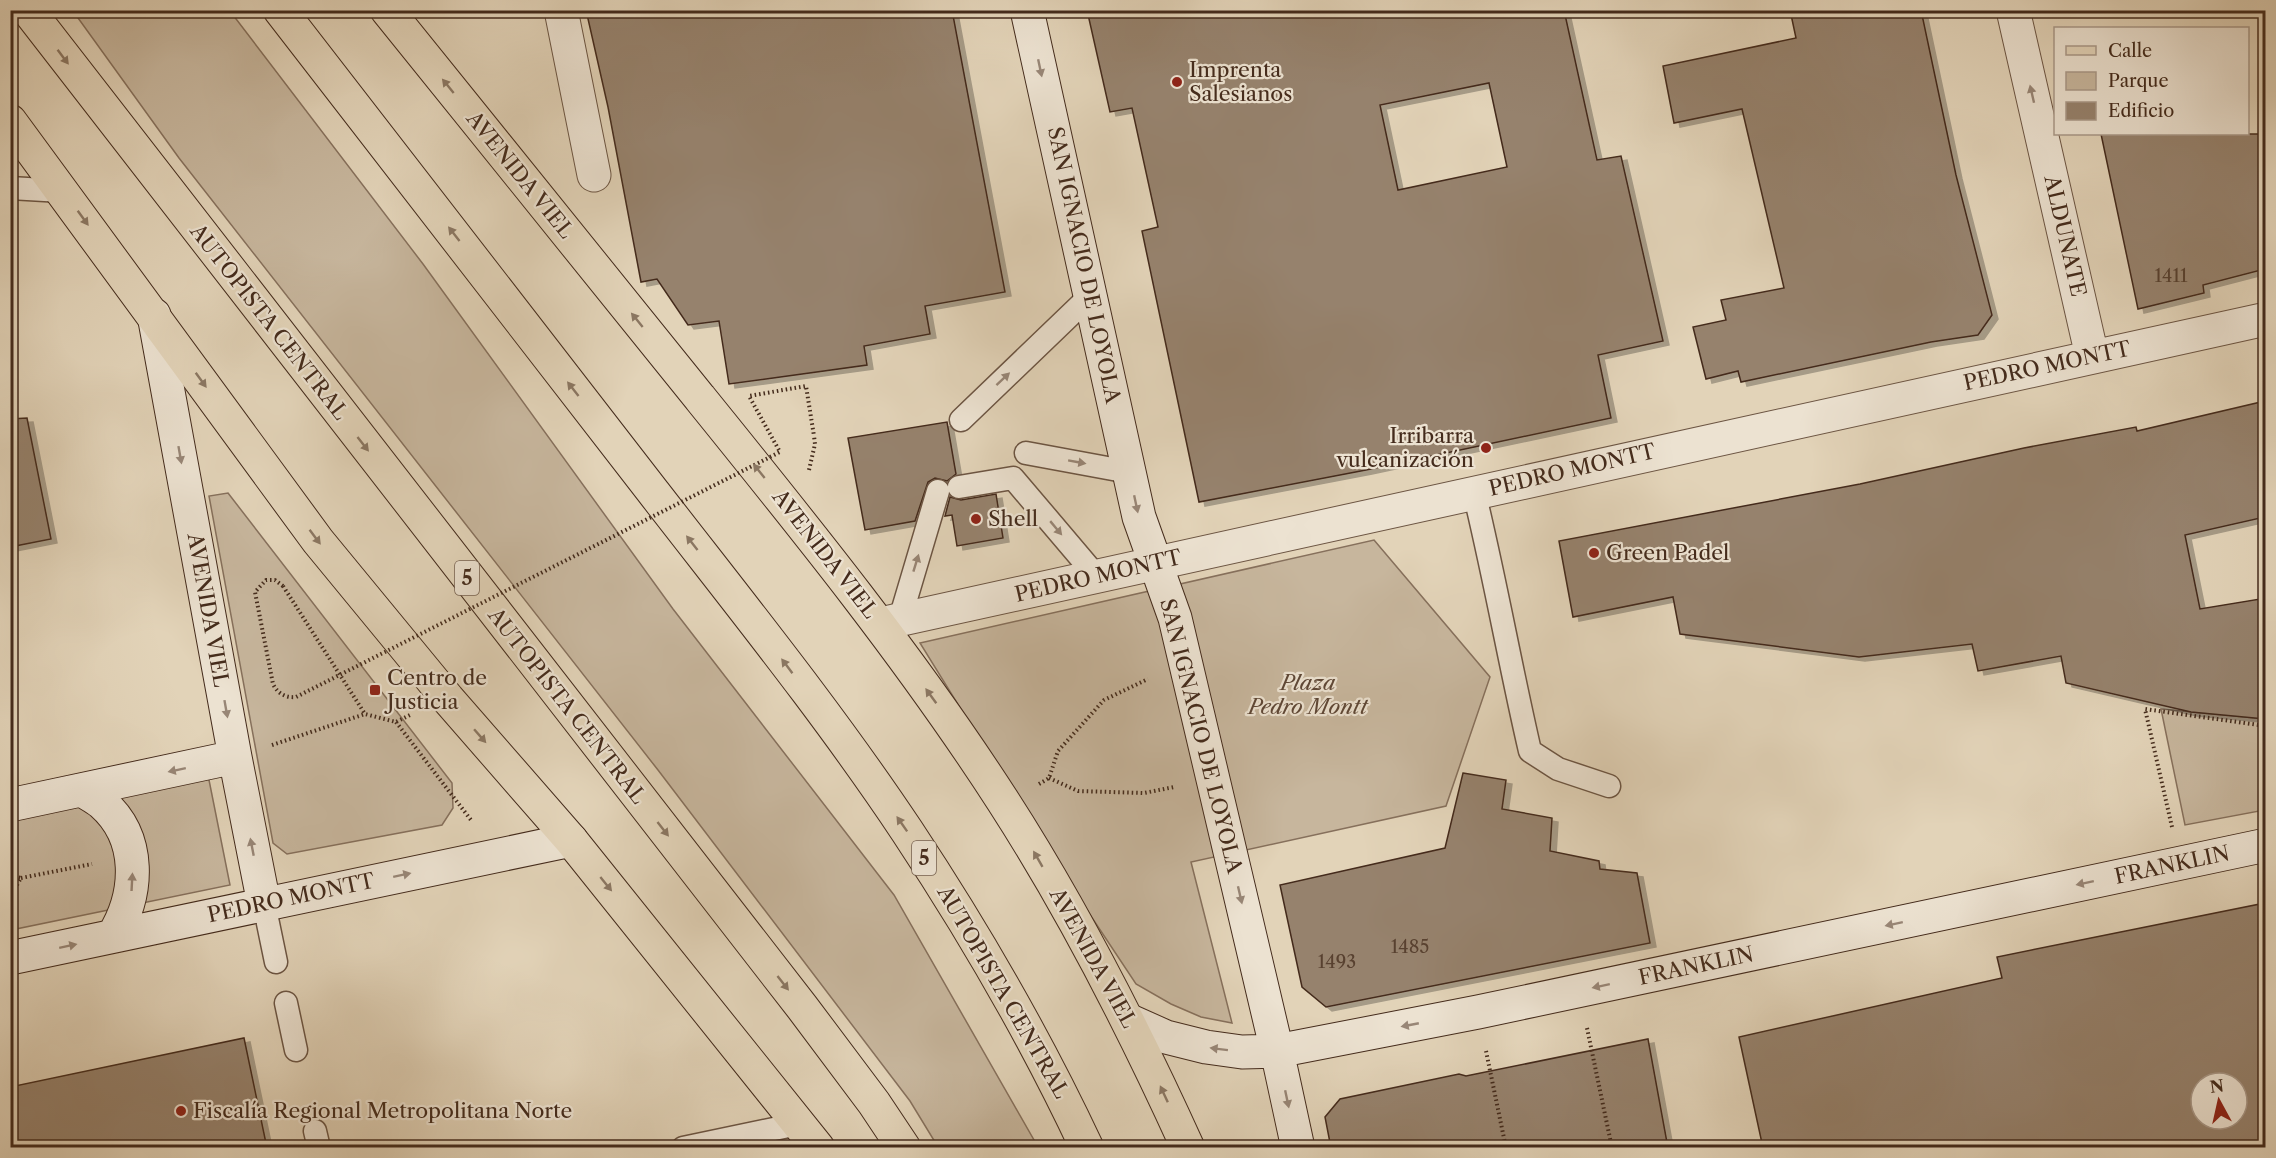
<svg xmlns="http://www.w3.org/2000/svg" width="2276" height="1158" viewBox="0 0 2276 1158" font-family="'Libre Caslon Text',serif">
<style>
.green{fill:#c7b69d;stroke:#86705c;stroke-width:1.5}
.building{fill:#96826d;stroke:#442b1c;stroke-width:1.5;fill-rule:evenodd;filter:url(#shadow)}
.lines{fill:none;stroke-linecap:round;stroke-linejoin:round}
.lane-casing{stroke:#6c5543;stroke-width:25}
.street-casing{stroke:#6c5543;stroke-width:35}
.secondary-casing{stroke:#442b1c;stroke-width:35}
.primary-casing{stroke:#442b1c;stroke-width:35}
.highway-casing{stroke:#442b1c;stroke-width:35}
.path{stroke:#442b1c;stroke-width:4;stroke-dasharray:1.5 3;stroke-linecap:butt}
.lane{stroke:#ece2d1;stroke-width:22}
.street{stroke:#ece2d1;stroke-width:33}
.secondary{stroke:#ece2d1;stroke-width:33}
.primary{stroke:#e2d3b8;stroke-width:33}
.highway{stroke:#e2d3b8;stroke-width:33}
.path-bridge{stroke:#442b1c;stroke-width:4;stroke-dasharray:1.5 3;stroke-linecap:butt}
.oneway{fill:#8b7762}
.oneway2{fill:#988676}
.poi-dot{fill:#8f2418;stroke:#ece2d1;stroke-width:2}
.labels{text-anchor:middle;stroke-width:4.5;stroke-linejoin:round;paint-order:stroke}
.number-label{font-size:18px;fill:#584130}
.shield{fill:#ece2d1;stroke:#766252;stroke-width:1.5}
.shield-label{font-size:20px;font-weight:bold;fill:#442b1c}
.poi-label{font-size:21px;fill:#442b1c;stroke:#ece2d1;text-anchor:start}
.street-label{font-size:21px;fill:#442b1c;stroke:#ece2d1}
.park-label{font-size:21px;font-style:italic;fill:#5e4736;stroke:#ece2d1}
</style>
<defs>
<filter id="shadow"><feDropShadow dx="6" dy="4" stdDeviation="0" flood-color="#0004"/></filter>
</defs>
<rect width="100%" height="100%" fill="#e2d3b8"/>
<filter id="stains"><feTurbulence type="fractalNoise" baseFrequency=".00333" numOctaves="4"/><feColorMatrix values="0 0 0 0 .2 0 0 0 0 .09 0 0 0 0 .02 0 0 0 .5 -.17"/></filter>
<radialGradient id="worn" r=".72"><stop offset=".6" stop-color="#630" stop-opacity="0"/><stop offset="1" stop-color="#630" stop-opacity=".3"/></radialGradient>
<path class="green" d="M73,11H230L423,264L673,609L894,895L1038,1147H938L910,1101L658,770L179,158Z
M228,493L452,783L453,808L442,825L287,854L273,843L209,496Z
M1374,540L1490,677L1446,806L1191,862L1232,1023L1201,1017L1171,1004L1136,984L1061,871L920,643Z
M2161,709L2265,719V810L2185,825Z
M208,775L230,885L11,930L10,816Z"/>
<path class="building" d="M586,10H952L1005,292L925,306L930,334L864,346L867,365L729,384L719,321L688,325L657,279L641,282L608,107Z
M1087,10H1564L1597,160L1621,156L1663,341L1598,355L1611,418L1366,470L1199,502L1142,231L1158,227L1132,108L1110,112ZM1489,83L1507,167L1398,190L1380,105Z
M1790,10H1921L1956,175L1992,315L1978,335L1931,342L1741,382L1738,371L1706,379L1693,327L1726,320L1721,300L1784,288L1742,109L1674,123L1663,66L1796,38Z
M2101,134H2265V269L2203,285L2204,293L2138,309Z
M2265,401V517L2185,535L2200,609L2260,599L2265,629V719L2191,712L2066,683L2061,656L1978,671L1972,644L1859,657L1680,634L1673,597L1573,617L1559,541L1860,484L2024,448L2136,427L2137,431Z
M27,418L51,539L10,547V419Z
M947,422L956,474L947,481L935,478L928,482L915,521L865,530L848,438Z
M996,494L1003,538L957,546L952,515L945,516L950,497L961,500Z
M1463,773L1506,780L1502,809L1552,818L1550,851L1599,861L1600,869L1637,873L1650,943L1326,1007L1302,987L1280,885L1445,848Z
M2265,903V1148H1763L1739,1037L2002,978L1997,957ZM2201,1083H2237V1119H2201Z
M244,1038L267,1148H10V1087Z
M1648,1039L1668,1148H1331L1325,1117L1340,1099L1459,1074L1466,1076Z"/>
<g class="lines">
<g class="lane-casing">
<path id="lane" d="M10,188L62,191
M961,420L1090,296
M1026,453L1129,472
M959,487L1013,478L1097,577
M1474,492C1495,578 1510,665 1530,751L1558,769L1609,786
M900,619L938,491
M264,904L276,962
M286,1003L296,1050
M315,1131L319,1148
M683,1148L798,1124"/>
</g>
<g class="street-casing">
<path id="street" d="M561,10L594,175
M2013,10L2092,356
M880,624L2266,319"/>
</g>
<g class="secondary-casing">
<path id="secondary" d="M1027,10L1139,517L1175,618L1277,1051L1298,1148
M154,315L235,757L264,904
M82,790C88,794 96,798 102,803C142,838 139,894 113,936
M10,805L235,757
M10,958L571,840
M1128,1020L1166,1037L1206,1047L1242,1052L1277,1051L1478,1012L2266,845"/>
</g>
<g class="primary-casing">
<path id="primary" d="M387,10C492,140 596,269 700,398C806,529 912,660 1003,801C1074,911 1134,1029 1188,1148
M10,121L318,541L448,699L571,840L818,1148"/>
</g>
<g class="highway-casing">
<path id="highway" d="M28,10L802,1007L874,1103L904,1148
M280,10C406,171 530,332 654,493C740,604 829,714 907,831C974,932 1035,1037 1087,1148"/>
</g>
<path class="path" d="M809,470L815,444L814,436
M283,586L365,714
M396,722L471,820
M272,745L365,714L396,722L410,715
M1049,778L1078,791L1144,793L1174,787
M1039,784L1049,778L1058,751L1104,700L1148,679
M2172,827L2145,709L2266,726
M10,875L21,878L10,897
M21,878L92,864
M1587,1028L1612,1148
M1486,1051L1506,1148"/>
<use href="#lane" class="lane"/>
<use href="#street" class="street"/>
<use href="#secondary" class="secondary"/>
<use href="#primary" class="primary"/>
<use href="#highway" class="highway"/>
<path class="path-bridge" d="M283,586L275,580H266L255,592L273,684C278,694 286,698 296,697L780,452L749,396L806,386L814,436"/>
</g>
<defs><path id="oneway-solid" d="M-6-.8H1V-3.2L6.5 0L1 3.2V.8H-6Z" transform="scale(1.5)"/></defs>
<g class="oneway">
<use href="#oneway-solid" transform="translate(63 57) rotate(53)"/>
<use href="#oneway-solid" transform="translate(448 86) rotate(-129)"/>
<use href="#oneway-solid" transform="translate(83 218) rotate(54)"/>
<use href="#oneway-solid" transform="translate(454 234) rotate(-128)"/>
<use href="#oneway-solid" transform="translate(637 320) rotate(-129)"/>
<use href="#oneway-solid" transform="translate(201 380) rotate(54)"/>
<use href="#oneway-solid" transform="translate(573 389) rotate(-128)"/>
<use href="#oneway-solid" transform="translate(363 444) rotate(52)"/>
<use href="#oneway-solid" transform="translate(759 471) rotate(-129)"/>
<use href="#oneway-solid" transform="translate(315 537) rotate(53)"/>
<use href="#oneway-solid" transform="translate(692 543) rotate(-128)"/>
<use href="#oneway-solid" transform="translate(787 666) rotate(-127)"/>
<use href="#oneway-solid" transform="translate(931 696) rotate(-126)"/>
<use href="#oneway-solid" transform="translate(480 736) rotate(49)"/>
<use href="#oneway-solid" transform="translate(902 824) rotate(-125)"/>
<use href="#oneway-solid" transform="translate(663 829) rotate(52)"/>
<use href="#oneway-solid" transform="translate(1038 859) rotate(-120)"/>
<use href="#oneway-solid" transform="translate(606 884) rotate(51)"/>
<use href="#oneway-solid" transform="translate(783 983) rotate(52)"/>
<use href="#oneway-solid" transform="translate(1164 1094) rotate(-115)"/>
</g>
<g class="oneway2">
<use href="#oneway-solid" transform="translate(1040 68) rotate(78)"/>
<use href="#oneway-solid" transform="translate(2032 94) rotate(-103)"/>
<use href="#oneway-solid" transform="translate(1003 379) rotate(-43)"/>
<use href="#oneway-solid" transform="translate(180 455) rotate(80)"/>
<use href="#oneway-solid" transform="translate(1077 462) rotate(10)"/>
<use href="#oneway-solid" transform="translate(1136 504) rotate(78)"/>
<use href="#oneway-solid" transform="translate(1056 528) rotate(50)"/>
<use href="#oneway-solid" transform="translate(916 563) rotate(-73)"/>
<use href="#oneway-solid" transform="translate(226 709) rotate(80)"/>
<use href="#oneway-solid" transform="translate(177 770) rotate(168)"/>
<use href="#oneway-solid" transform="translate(252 847) rotate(-101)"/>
<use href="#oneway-solid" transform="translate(402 875) rotate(-12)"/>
<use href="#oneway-solid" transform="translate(132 882) rotate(-87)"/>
<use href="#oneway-solid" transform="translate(2085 883) rotate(168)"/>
<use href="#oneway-solid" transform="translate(1240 895) rotate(77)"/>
<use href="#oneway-solid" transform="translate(1894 924) rotate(168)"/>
<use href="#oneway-solid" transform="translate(68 946) rotate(-12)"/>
<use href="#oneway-solid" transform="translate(1601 986) rotate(168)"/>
<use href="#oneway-solid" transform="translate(1410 1025) rotate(169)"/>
<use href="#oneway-solid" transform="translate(1219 1049) rotate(-173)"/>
<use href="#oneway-solid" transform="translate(1287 1099) rotate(78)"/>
</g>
<g class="poi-dot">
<circle cx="1177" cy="82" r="6"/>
<circle cx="1486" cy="448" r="6"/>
<circle cx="976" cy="519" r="6"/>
<circle cx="1594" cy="553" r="6"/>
<rect x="369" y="684" width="12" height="12" rx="3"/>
<circle cx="181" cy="1111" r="6"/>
</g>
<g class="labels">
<g class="number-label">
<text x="2171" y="282">1411</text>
<text x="1410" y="953">1485</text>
<text x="1337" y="968">1493</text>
</g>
<g class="shield">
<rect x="455" y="561" width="24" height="34" rx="4.5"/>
<rect x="912" y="841" width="24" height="34" rx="4.5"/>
</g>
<g class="shield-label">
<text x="467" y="585">5</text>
<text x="924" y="865">5</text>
</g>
<g class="poi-label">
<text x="1189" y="77">Imprenta<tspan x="1189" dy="24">Salesianos</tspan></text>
<text x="1474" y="443" text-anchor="end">Irribarra<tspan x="1474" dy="24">vulcanización</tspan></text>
<text x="988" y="526">Shell</text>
<text x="1606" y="560">Green Padel</text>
<text x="387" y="685">Centro de<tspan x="387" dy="24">Justicia</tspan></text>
<text x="193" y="1118">Fiscalía Regional Metropolitana Norte</text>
</g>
<g class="street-label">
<text transform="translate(520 175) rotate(51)" y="7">AVENIDA VIEL</text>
<text transform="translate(2065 236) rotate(77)" y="7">ALDUNATE</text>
<text transform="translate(1084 265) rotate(78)" y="7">SAN IGNACIO DE LOYOLA</text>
<text transform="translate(269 322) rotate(52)" y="7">AUTOPISTA CENTRAL</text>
<text transform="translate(2047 366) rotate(-12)" y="7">PEDRO MONTT</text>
<text transform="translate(1572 470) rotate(-13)" y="7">PEDRO MONTT</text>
<text transform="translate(825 554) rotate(52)" y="7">AVENIDA VIEL</text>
<text transform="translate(1098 576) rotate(-13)" y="7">PEDRO MONTT</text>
<text transform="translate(208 610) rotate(80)" y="7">AVENIDA VIEL</text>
<text transform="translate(567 706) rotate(52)" y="7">AUTOPISTA CENTRAL</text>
<text transform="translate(1201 736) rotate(76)" y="7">SAN IGNACIO DE LOYOLA</text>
<text transform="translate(2172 865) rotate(-12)" y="7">FRANKLIN</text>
<text transform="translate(291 898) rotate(-12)" y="7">PEDRO MONTT</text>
<text transform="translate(1093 958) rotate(61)" y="7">AVENIDA VIEL</text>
<text transform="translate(1696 966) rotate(-12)" y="7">FRANKLIN</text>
<text transform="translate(1003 992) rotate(60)" y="7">AUTOPISTA CENTRAL</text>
</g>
<g class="park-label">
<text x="1308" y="690">Plaza<tspan x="1308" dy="24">Pedro Montt</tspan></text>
</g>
</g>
<rect width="2276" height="1158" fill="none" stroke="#e2d3b8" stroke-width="36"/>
<rect x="12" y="12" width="2252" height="1134" fill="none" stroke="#442b1c" stroke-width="3"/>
<rect x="18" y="18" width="2240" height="1122" fill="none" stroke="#442b1c" stroke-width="1.5"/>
<rect x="2054" y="27" width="195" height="108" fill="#ece2d1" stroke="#a99989" stroke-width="1.5"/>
<rect x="2066" y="46" width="30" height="9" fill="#e2d3b8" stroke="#a99989" stroke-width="1.5"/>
<text x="2108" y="57" font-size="18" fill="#442b1c">Calle</text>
<rect x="2066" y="72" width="30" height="18" fill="#c7b69d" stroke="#a99989" stroke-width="1.5"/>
<text x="2108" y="87" font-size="18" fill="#442b1c">Parque</text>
<rect x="2066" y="102" width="30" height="18" fill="#96826d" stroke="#a99989" stroke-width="1.5"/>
<text x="2108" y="117" font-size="18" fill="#442b1c">Edificio</text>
<g transform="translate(2219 1101) rotate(352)"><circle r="28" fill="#ece2d1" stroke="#a99989" stroke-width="1.5"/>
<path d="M0-4.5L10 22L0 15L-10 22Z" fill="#8f2418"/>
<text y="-9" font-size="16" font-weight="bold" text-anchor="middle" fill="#442b1c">N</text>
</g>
<rect width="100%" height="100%" filter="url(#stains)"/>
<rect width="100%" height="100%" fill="url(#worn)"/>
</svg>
